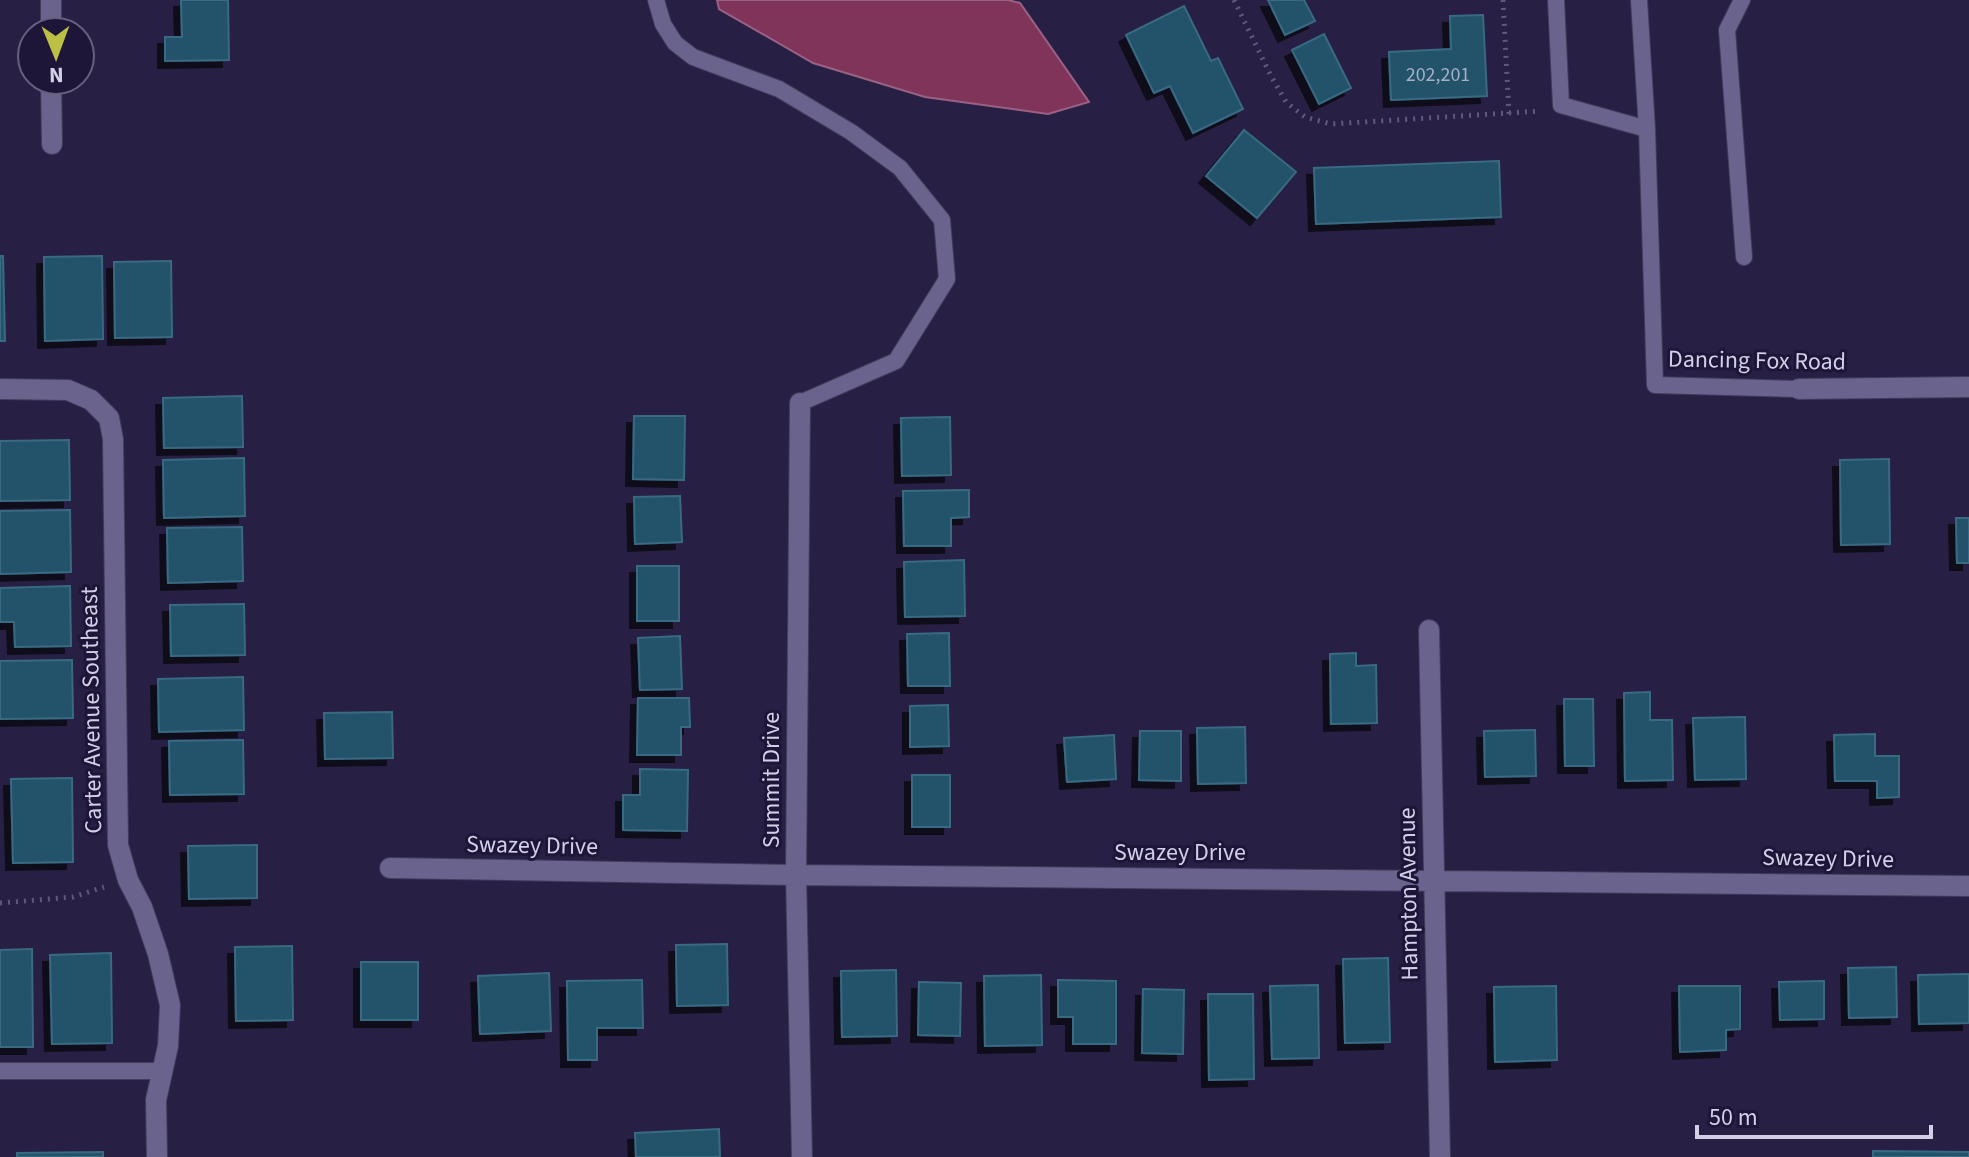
<svg xmlns="http://www.w3.org/2000/svg" width="1969" height="1157" viewBox="0 0 1969 1157" font-family="'Source Sans 3',sans-serif">
<style>
.water{fill:#80345a;stroke:#996284;stroke-width:2}
.building{fill:#21526a;stroke:#396a82;stroke-width:2;filter:url(#shadow)}
.lines{fill:none;stroke-linecap:round;stroke-linejoin:round}
.lane-casing{stroke:#433c5a;stroke-width:18}
.street-casing{stroke:#433c5a;stroke-width:22}
.path{stroke:#605a7a;stroke-width:5;stroke-dasharray:2 6;stroke-linecap:butt}
.lane{stroke:#6a638d;stroke-width:16}
.street{stroke:#6a638d;stroke-width:20}
.labels{text-anchor:middle;stroke-width:6;stroke-linejoin:round;paint-order:stroke}
.number-label{font-size:20px;fill:#a6b0c8}
.street-label{font-size:24px;fill:#d2cfe7;stroke:#1e1639}
</style>
<defs>
<filter id="shadow"><feDropShadow dx="-7" dy="7" stdDeviation="0" flood-color="#0009"/></filter>
</defs>
<rect width="100%" height="100%" fill="#282044"/>
<path class="water" d="M717,0H1008L1020,3L1089,102L1048,114L925,97L813,63L719,9Z"/>
<path class="building" d="M181,0H228L229,60L165,61V37H182Z
M1268,0H1304L1315,21L1285,35Z
M1184,6L1211,61L1218,58L1243,109L1193,133L1170,86L1154,93L1126,35Z
M1483,15L1487,96L1391,100L1389,52L1451,49L1450,16Z
M1324,34L1351,88L1319,104L1292,50Z
M1244,130L1296,172L1257,218L1206,176Z
M1499,161L1501,217L1316,224L1314,168Z
M0,256H3L5,341H0Z
M102,256L103,339L45,341L44,257Z
M171,261L172,337L115,338L114,262Z
M242,396L243,447L164,448L163,398Z
M634,416H685L684,480L633,479Z
M950,417L951,475L902,476L901,418Z
M69,440L70,500L0,501V441Z
M244,458L245,516L164,518L163,460Z
M1889,459L1890,544L1841,545L1840,460Z
M969,490V517L951,518V546H904L903,491Z
M680,496L682,542L635,544L634,497Z
M70,510L71,572L0,574V511Z
M1956,518H1969V563H1957Z
M242,527L243,581L168,583L167,528Z
M964,560L965,616L905,617L904,562Z
M637,566H679V621H637Z
M70,586L71,646L15,647L14,622H0V588Z
M244,604L245,655L171,656L170,605Z
M949,633L950,686H908L907,634Z
M680,636L682,689L640,690L638,638Z
M1356,653V666L1376,665L1377,723L1331,724L1330,654Z
M72,660L73,718L0,719V661Z
M243,677L244,730L159,732L158,679Z
M1650,692V720H1672L1673,780L1625,781L1624,693Z
M638,698H689L690,727H681V755H637Z
M1564,699H1593L1594,766H1565Z
M948,705L949,746L910,747V706Z
M392,712L393,758L325,759L324,713Z
M1745,717L1746,779L1695,780L1693,718Z
M1245,727L1246,783L1198,784L1197,728Z
M1535,730L1536,776L1485,777L1484,731Z
M1140,731H1181V781L1139,780Z
M1875,734V756H1899V797L1877,798V781H1835L1834,735Z
M1114,735L1116,779L1067,782L1064,738Z
M243,740L244,794L170,795L169,741Z
M640,769L688,770L687,831L623,830V795H640Z
M912,775H950V827H912Z
M72,778L73,862L13,863L11,779Z
M257,845V898L189,899L188,846Z
M727,944L728,1005L677,1006L676,945Z
M292,946L293,1020L236,1021L235,947Z
M32,949L33,1047H0V950Z
M111,953L112,1043L52,1044L50,955Z
M1388,958L1390,1042L1345,1043L1343,959Z
M361,962H418V1020H361Z
M1896,967L1897,1017L1849,1018L1848,968Z
M896,970L897,1036L842,1037L841,971Z
M549,973L551,1031L480,1034L478,976Z
M1969,974V1023L1919,1024L1918,975Z
M1041,975L1042,1045L985,1046L984,976Z
M642,980L643,1028H597V1060H568L567,981Z
M1058,980L1116,981V1044H1073V1017H1058Z
M1824,981V1019L1780,1020L1779,982Z
M919,982L961,983L960,1036L918,1035Z
M1318,985L1319,1058L1272,1059L1270,986Z
M1556,986L1557,1060L1495,1062L1494,987Z
M1679,986H1740V1029L1726,1030V1050L1680,1052Z
M1143,989L1184,990L1183,1054L1142,1053Z
M1208,994H1253L1254,1079L1209,1080Z
M719,1129L720,1157H636L635,1133Z
M1873,1151L1969,1152V1157H1873Z
M103,1152V1157H17V1153Z"/>
<g class="lines">
<g class="lane-casing">
<path id="lane" d="M656,0L663,24L675,43L693,57L779,89L851,132L900,168L942,220L947,279L896,361L800,403
M1556,0L1561,105L1647,129
M1639,0L1647,129L1655,385L1799,389
M1742,0L1727,30L1744,257
M0,1071H163"/>
</g>
<g class="street-casing">
<path id="street" d="M51,0V32
M51,80L52,144
M0,389L68,390L91,400L109,418L113,439L118,845L128,880L142,907L158,954L170,1005L168,1046L156,1100L157,1157
M1799,389L1969,387
M800,403L796,875L802,1157
M1429,630L1440,1157
M390,868L796,875L1969,886"/>
</g>
<path class="path" d="M1234,0L1271,76L1286,102L1305,117L1331,124L1541,111
M1503,0L1509,114
M0,903L73,897L104,887"/>
<use href="#lane" class="lane"/>
<use href="#street" class="street"/>
</g>
<g class="labels">
<g class="number-label">
<text x="1438" y="81">202,201</text>
</g>
<g class="street-label">
<text transform="translate(1757 360) rotate(1)" y="8">Dancing Fox Road</text>
<text transform="translate(91 710) rotate(-91)" y="8">Carter Avenue Southeast</text>
<text transform="translate(771 780) rotate(-90)" y="8">Summit Drive</text>
<text transform="translate(532 845) rotate(1)" y="8">Swazey Drive</text>
<text x="1180" y="860">Swazey Drive</text>
<text transform="translate(1828 858) rotate(1)" y="8">Swazey Drive</text>
<text transform="translate(1408 894) rotate(-91)" y="8">Hampton Avenue</text>
</g>
</g>
<g transform="translate(56 56) rotate(179)"><circle r="38" fill="#1e1639" stroke="#66607f" stroke-width="2"/>
<path d="M0-6L14 30L0 20L-14 30Z" fill="#bbc045"/>
<text y="-12" font-size="22" font-weight="bold" text-anchor="middle" fill="#d2cfe7">N</text>
</g>
<path d="M1697 1125v12h234v-12" fill="none" stroke="#d2cfe7" stroke-width="4"/>
<text x="1709" y="1125" font-size="24" fill="#d2cfe7" stroke="#1e1639" stroke-width="6" paint-order="stroke">50 m</text>
</svg>
